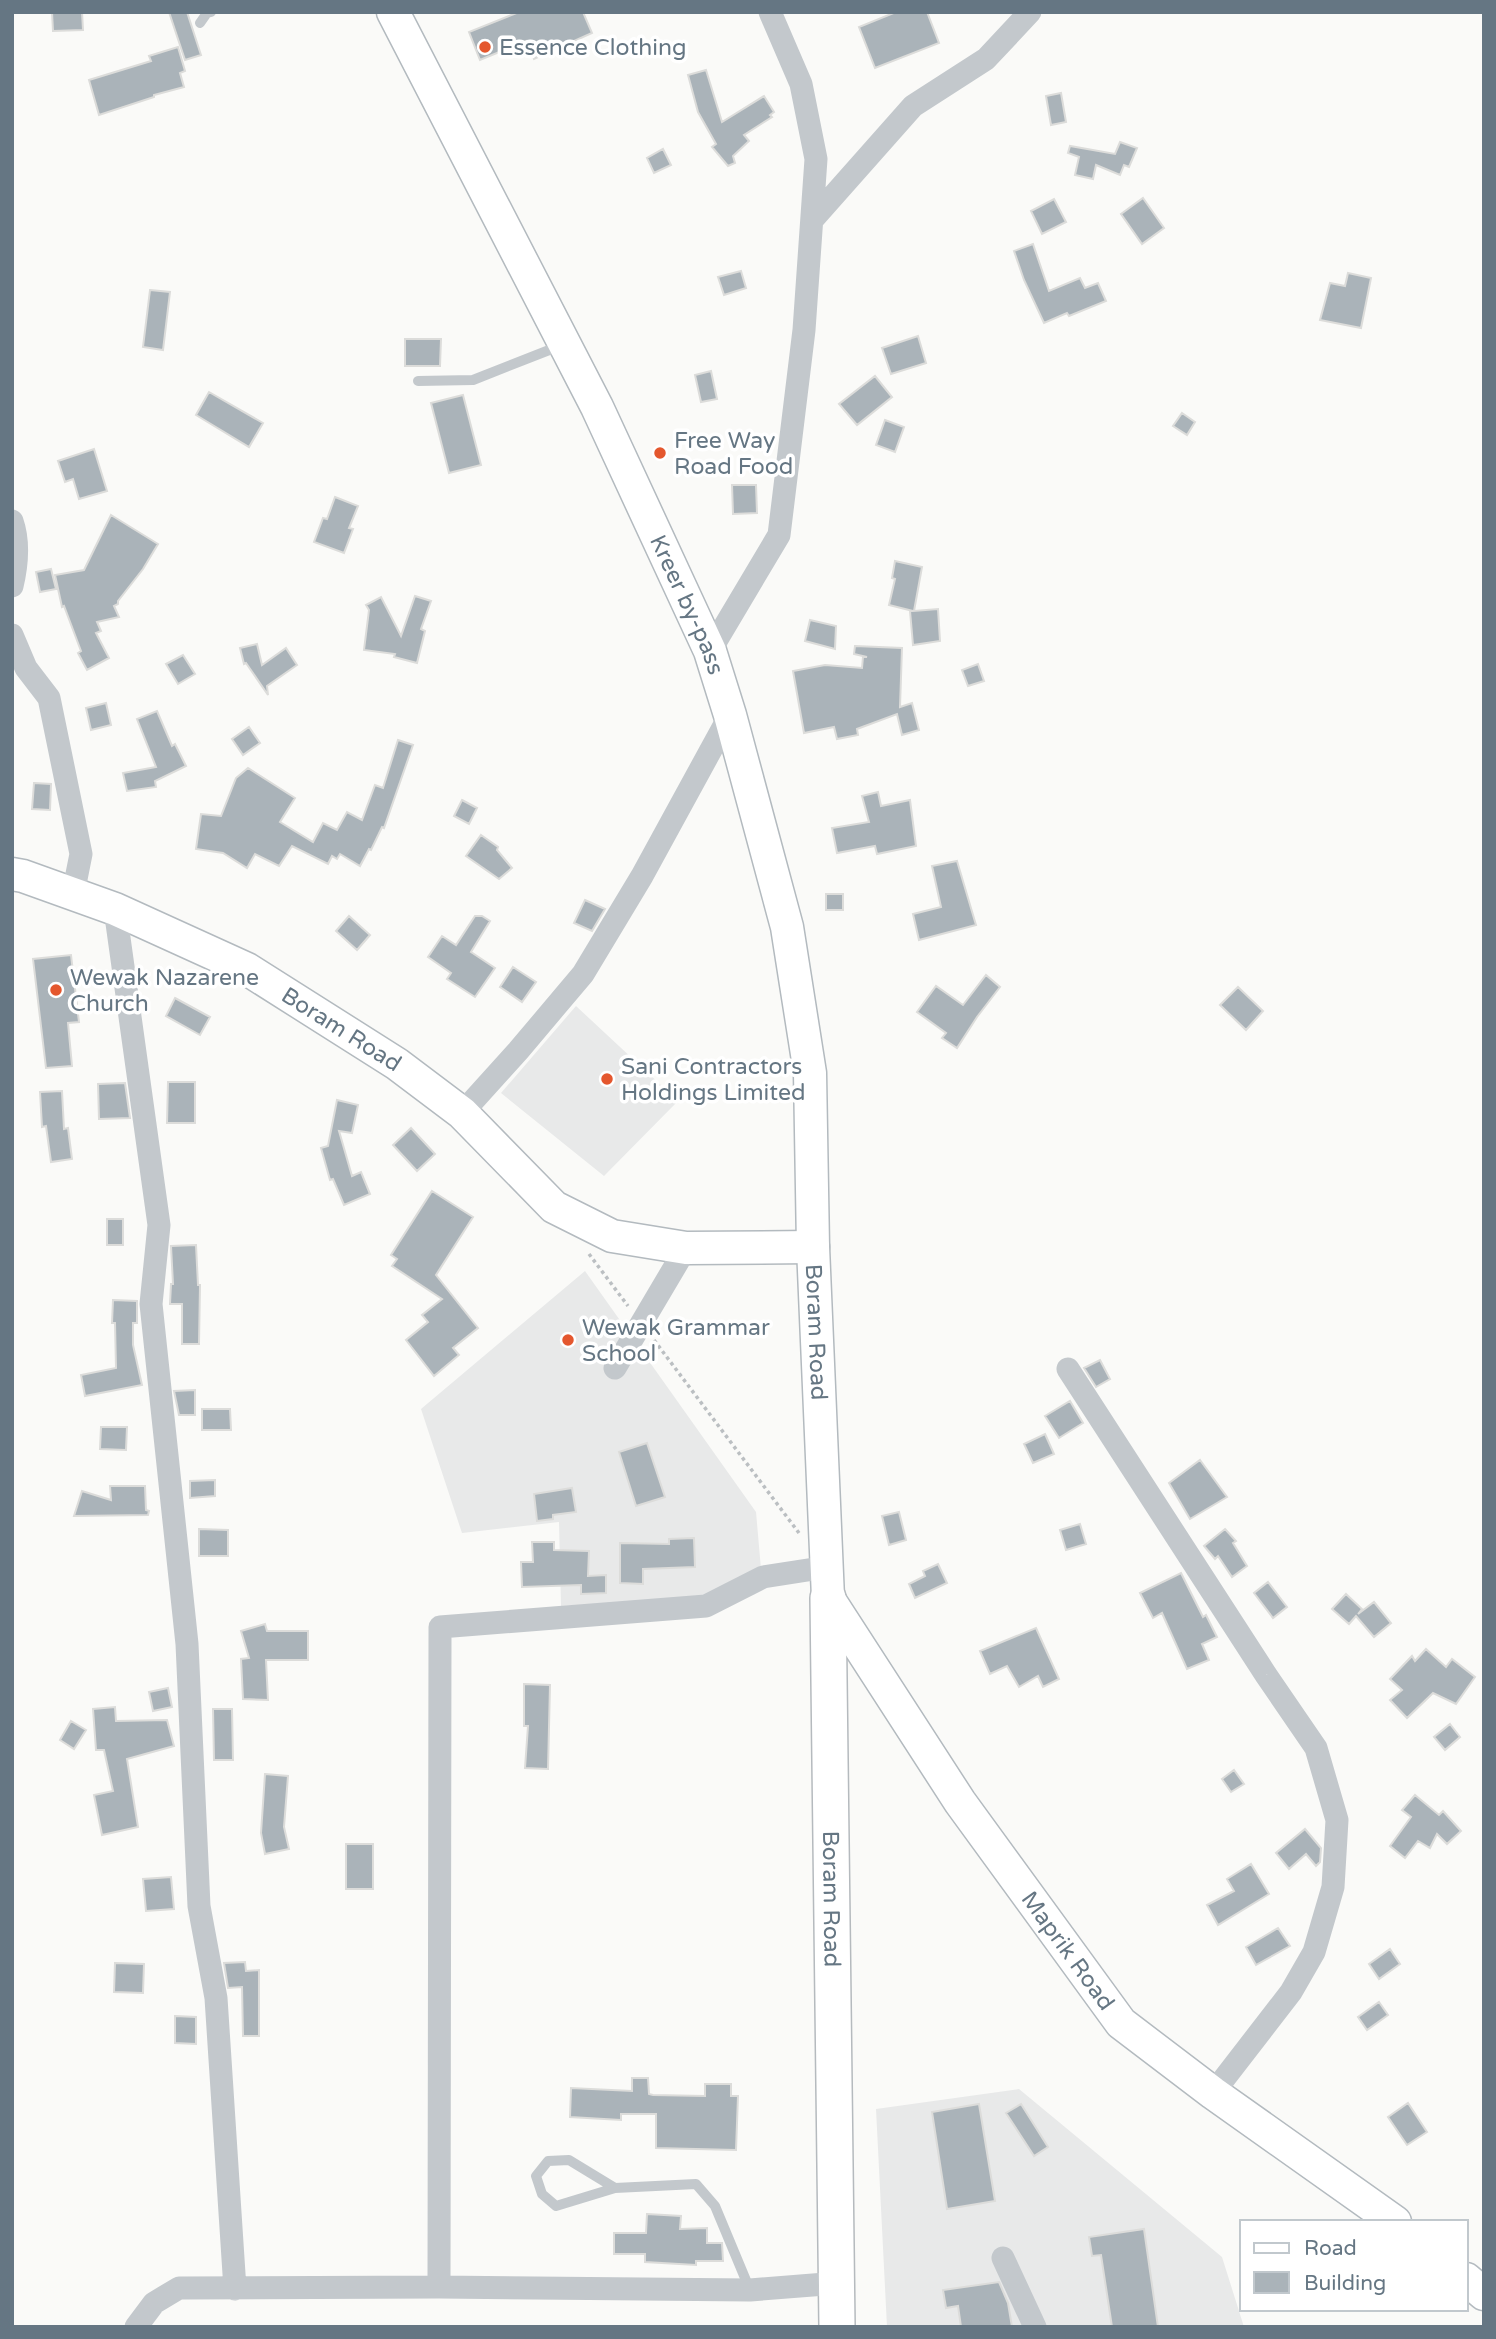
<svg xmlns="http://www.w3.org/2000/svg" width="1496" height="2339" viewBox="0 0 1496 2339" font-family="'Varela Round',sans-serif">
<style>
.built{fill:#e8e9e9}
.building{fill:#aab3b9;stroke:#dcdcda;stroke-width:2}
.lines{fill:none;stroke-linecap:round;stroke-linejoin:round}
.secondary-casing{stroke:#b3babf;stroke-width:35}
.primary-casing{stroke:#b5babe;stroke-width:38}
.path{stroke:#bbbfc2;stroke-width:3.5;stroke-dasharray:3.5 3.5;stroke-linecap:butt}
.lane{stroke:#c3c8cc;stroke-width:10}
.street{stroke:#c3c8cc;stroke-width:23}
.secondary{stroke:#fff;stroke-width:32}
.primary{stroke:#fff;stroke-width:35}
.poi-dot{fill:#e4572e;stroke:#fff;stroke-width:2.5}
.labels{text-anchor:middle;stroke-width:7;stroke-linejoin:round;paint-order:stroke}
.poi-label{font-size:23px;fill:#657683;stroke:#fff;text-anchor:start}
.street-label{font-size:23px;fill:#657683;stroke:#fff}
</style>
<rect width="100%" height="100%" fill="#fafaf8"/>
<path class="built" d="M576,1006L678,1101L604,1176L501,1093Z
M585,1271L756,1512L761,1569L703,1598L561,1606L559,1522L462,1533L421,1409Z
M1019,2089L1222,2257L1244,2327H887L876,2109Z"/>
<path class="building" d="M52,12H82L83,30L53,31Z
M169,12H187L201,55L185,60Z
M519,12H583L592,33L534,59L526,41L480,60L469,32Z
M896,12H927L939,43L875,68L859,27Z
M178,47L185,71L180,73L184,87L154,95V97L99,115L89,80L151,61L149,56Z
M706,70L722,122L764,96L774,112L770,115L772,117L744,135L749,141L733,156L735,163L728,166L712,147L716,144L698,112L688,75Z
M1061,93L1066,122L1051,125L1046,96Z
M1120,142L1137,148L1129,167L1124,165L1120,175L1096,165L1093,179L1075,175L1079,157L1068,153L1070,146L1115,154Z
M663,149L671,165L654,173L647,158Z
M1143,198L1164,228L1142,244L1121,214Z
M1054,199L1066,222L1042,234L1031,211Z
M1033,244L1049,291L1080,278L1085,288L1098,283L1106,301L1069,316L1067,313L1044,323L1024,280L1014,251Z
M741,271L746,288L724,295L718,277Z
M1348,273L1371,278L1361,328L1320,320L1330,283L1345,286Z
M150,290L170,292L163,350L143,347Z
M918,336L926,363L891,374L882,348Z
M405,339H441L440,366H405Z
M711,371L717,399L701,402L695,375Z
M875,376L892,397L857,425L839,404Z
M209,392L263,423L249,447L196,415Z
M463,395L481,465L449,473L431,403Z
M1182,413L1195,422L1187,435L1173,426Z
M885,420L904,427L895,452L876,445Z
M94,449L107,491L79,499L73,479L65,482L58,461Z
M732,485H756L757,513L733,514Z
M335,497L358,506L349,528L353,529L344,553L314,542L323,518L327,519Z
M111,515L158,544L143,569L118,601V604L114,606L119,617L97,622L101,631L96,633L109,658L87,670L78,653L81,651L64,606L62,607L55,575L84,570Z
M895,561L922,567L914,611L938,609L940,641L913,645L910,611H913L889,605L895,579L892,578Z
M51,569L56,589L40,592L36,572Z
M415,596L431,601L421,629L425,631L417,663L394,657L395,654L364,650L369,610L366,605L381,597L401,636Z
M810,620L836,626L835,649L805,641Z
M257,644L262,665L286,648L297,665L267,686L268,695L246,663L244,664L240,648Z
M855,646L902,648L900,707L912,703L919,730L902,735L897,714L857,729L858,735L837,739L834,727L804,733L793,671L825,665L862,668L863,657H867L854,654Z
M183,655L195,674L178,684L166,664Z
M978,664L984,681L968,686L962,670Z
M106,703L111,725L91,730L86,708Z
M157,711L172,746L175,744L186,766L155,781L156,787L127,791L123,773L156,767L137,719Z
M249,727L260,743L243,755L232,739Z
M398,740L413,745L384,828L382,827L371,850L369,849L360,866L340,854L337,859L332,856L328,864L292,846L279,866L255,854L247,868L223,853L196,849L201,814L221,816L236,778L248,768L295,798L280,822L313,842L323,823L337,830L347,812L362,820L375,785L383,788Z
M34,783L51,784L50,810L32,809Z
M878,792L881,806L910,800L916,846L877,854L875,846L837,853L832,828L869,822L862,796Z
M462,800L477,808L469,824L454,816Z
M481,835L498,847L497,850L512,868L499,879L466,856Z
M957,861L976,925L919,940L913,914L941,907L932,866Z
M826,894H843V910H826Z
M585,900L605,909L592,931L574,923Z
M349,916L370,935L357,950L336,931Z
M475,916H482L490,921L471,952L495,968L475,997L447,979L451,973L428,957L442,936L456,945Z
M71,955L79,1022L68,1023L72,1066L46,1068L33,959Z
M513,967L536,982L522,1002L500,987Z
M986,975L1000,987L977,1017L957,1048L942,1038L946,1033L917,1012L936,986L963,1005Z
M1238,987L1263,1011L1246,1030L1220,1005Z
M175,998L210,1017L200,1035L166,1016Z
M168,1082H195V1123H167Z
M125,1083L130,1118L99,1119L98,1084Z
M62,1091L64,1129L68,1128L72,1159L51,1162L46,1126L42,1127L40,1092Z
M337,1100L358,1105L352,1133L339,1131L352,1176L361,1172L370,1194L344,1205L333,1179L330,1180L321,1148L328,1146Z
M411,1128L435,1154L417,1171L393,1145Z
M432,1191L473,1217L436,1275L478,1328L453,1348L459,1355L434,1376L406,1340L428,1322L422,1315L442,1299L392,1266L397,1259L391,1255Z
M107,1219H123V1245H107Z
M196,1245L198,1285H200L199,1344H182V1304H170L171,1284H173L171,1246Z
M113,1300L137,1301V1323H133V1345L142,1385L85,1396L81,1375L116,1368L115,1323H112Z
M1100,1360L1110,1379L1096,1387L1084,1368Z
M195,1390V1415H179L174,1391Z
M1070,1401L1083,1423L1059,1438L1045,1416Z
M202,1409H230L231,1430H202Z
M101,1427H127L126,1450L100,1449Z
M1045,1434L1054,1454L1033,1463L1024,1444Z
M647,1443L665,1497L636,1506L619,1452Z
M1200,1460L1227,1497L1190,1519L1169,1483Z
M215,1480V1496L190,1498V1481Z
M110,1486H145L146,1510L149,1511L148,1515L74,1516L82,1491L111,1500Z
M572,1488L576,1512L553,1515V1519L537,1521L534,1494Z
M899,1512L906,1540L889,1545L882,1516Z
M1080,1524L1086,1544L1066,1550L1060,1530Z
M199,1529L228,1530V1556H199Z
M1225,1529L1236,1541L1233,1543L1247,1566L1232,1577L1218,1556L1215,1559L1204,1546Z
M694,1538L695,1567L643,1569V1584L620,1583V1543L669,1544V1539Z
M532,1542H554V1550L589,1551L588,1576L606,1575V1593L581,1594V1585L522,1587L521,1562H533Z
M938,1564L947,1583L915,1598L909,1584L925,1576L923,1571Z
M1181,1573L1203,1617L1206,1615L1217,1637L1202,1644L1209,1660L1187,1669L1162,1613L1153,1618L1140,1593Z
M1268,1582L1287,1607L1273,1618L1254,1593Z
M1346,1594L1362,1609L1358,1614L1374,1602L1391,1623L1374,1637L1356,1616L1349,1624L1332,1609Z
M265,1624L267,1631H308V1660H266L268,1700L243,1699L241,1659L249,1658L241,1631Z
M1036,1628L1059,1679L1043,1687L1038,1676L1019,1687L1007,1666L990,1674L980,1651Z
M1426,1649L1446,1667L1452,1659L1475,1677L1456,1704L1433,1693L1407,1718L1390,1700L1402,1690L1390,1679L1412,1656L1415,1661Z
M524,1684L550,1685L548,1769L525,1768L528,1726H524Z
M168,1688L172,1707L153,1711L149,1692Z
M115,1707L116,1721L167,1720L174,1746L127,1759L138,1827L102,1835L94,1795L113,1791L104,1750H96L93,1709Z
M213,1709H232L233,1760H214Z
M71,1721L86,1730L74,1749L60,1740Z
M1450,1724L1460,1737L1445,1750L1434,1737Z
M1234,1770L1244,1784L1231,1792L1222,1779Z
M265,1774L288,1776L284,1827L289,1849L265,1854L261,1833Z
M1415,1795L1439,1815L1443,1811L1461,1831L1447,1844L1437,1834L1430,1848L1418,1841L1405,1858L1390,1846L1411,1817L1402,1810Z
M1305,1829L1321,1848L1320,1862L1316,1866L1306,1854L1289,1869L1276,1853Z
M346,1844H373V1889H346Z
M1251,1864L1269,1894L1218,1925L1207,1905L1234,1891L1227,1879Z
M171,1877L174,1909L146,1911L143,1879Z
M1278,1928L1290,1946L1256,1965L1246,1947Z
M1390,1949L1400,1964L1379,1979L1369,1964Z
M245,1962L246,1971L259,1970V2036H243L242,1987L228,1988L224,1963Z
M115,1963L144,1964L143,1993L114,1992Z
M1379,2002L1388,2015L1367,2030L1358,2017Z
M175,2016L196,2017V2044L175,2043Z
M632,2078H648L649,2094L653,2095L705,2096V2084H731V2096H738L736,2150L656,2148V2114H621V2120L570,2117L571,2088L632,2091Z
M1408,2103L1427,2132L1407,2145L1388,2117Z
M979,2104L995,2201L947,2209L932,2112Z
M1021,2104L1048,2147L1034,2156L1006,2113Z
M647,2214L681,2216L680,2229L707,2228V2243H722L723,2261H696V2265L645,2262V2254H614V2233H646Z
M1144,2229L1158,2327H1112L1101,2255L1092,2256L1089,2237Z
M999,2282L1008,2303L1012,2327H961L958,2306L946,2308L943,2290Z"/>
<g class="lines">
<g class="secondary-casing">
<g id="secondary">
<path id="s1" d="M393,12L597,407L710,651L730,715L787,927L810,1073L813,1247L828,1598L960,1802L1121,2023L1213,2093L1395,2222"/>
<path id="s2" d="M12,874L23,876L115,909L247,969L397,1064L462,1113L554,1207L612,1236L686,1248L813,1247"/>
<path d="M1466,2279L1484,2294"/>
</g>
</g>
<g class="primary-casing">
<g id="primary">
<path id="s3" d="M828,1598L837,2327"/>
</g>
</g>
<path class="path" d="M589,1254L628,1306
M654,1340L799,1533"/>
<path class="lane" d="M200,23L207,13L211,12
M418,381L473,380L562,345
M615,2188L556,2206L542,2194L536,2176L548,2161L569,2160L615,2188L696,2184L715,2206L750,2290"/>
<path class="street" d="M812,220L913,106L986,59L1030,12
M12,521C19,541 17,565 12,586
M12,635L26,668L49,698L81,854L73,894
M710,651L779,535L804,330L816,159L801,84L770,12
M115,909L159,1225L151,1304L187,1644L199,1906L216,1998L235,2289
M462,1113L518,1051L583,974L642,876L730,715
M615,1368L686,1248
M1068,1369L1266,1675L1316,1748L1337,1820L1333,1887L1314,1952L1291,1992L1213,2093
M1003,2258L1035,2327
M439,2287L440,1627L706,1606L763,1577L827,1567
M136,2327L154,2303L179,2288L439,2287L750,2290L838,2283"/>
<use href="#secondary" class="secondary"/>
<use href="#primary" class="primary"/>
</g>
<g class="poi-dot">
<circle cx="485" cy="47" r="7"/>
<circle cx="660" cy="453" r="7"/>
<circle cx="56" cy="990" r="7"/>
<circle cx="607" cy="1079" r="7"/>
<circle cx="568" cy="1340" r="7"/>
</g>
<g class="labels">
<g class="poi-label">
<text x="499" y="55">Essence Clothing</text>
<text x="674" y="448">Free Way<tspan x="674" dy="26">Road Food</tspan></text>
<text x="70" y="985">Wewak Nazarene<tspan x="70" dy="26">Church</tspan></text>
<text x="621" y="1074">Sani Contractors<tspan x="621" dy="26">Holdings Limited</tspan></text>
<text x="582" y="1335">Wewak Grammar<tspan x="582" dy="26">School</tspan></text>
</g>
<g class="street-label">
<text dy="8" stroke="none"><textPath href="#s1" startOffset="662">Kreer by-pass</textPath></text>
<text dy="8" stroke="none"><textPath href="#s2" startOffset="366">Boram Road</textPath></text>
<text dy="8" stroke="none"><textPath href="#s1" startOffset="1407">Boram Road</textPath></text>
<text dy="8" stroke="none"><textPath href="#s3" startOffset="301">Boram Road</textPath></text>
<text dy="8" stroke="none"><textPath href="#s1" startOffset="2100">Maprik Road</textPath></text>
</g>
</g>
<rect width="1496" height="2339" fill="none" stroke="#657683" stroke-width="28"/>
<rect x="1240" y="2220" width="228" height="91" fill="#ffffff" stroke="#c1c8cd" stroke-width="2"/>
<rect x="1254" y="2243" width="35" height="10" fill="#ffffff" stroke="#c1c8cd" stroke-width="2"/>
<text x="1304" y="2255" font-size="21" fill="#657683">Road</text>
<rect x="1254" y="2272" width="35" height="21" fill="#aab3b9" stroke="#c1c8cd" stroke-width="2"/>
<text x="1304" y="2290" font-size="21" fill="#657683">Building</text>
</svg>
